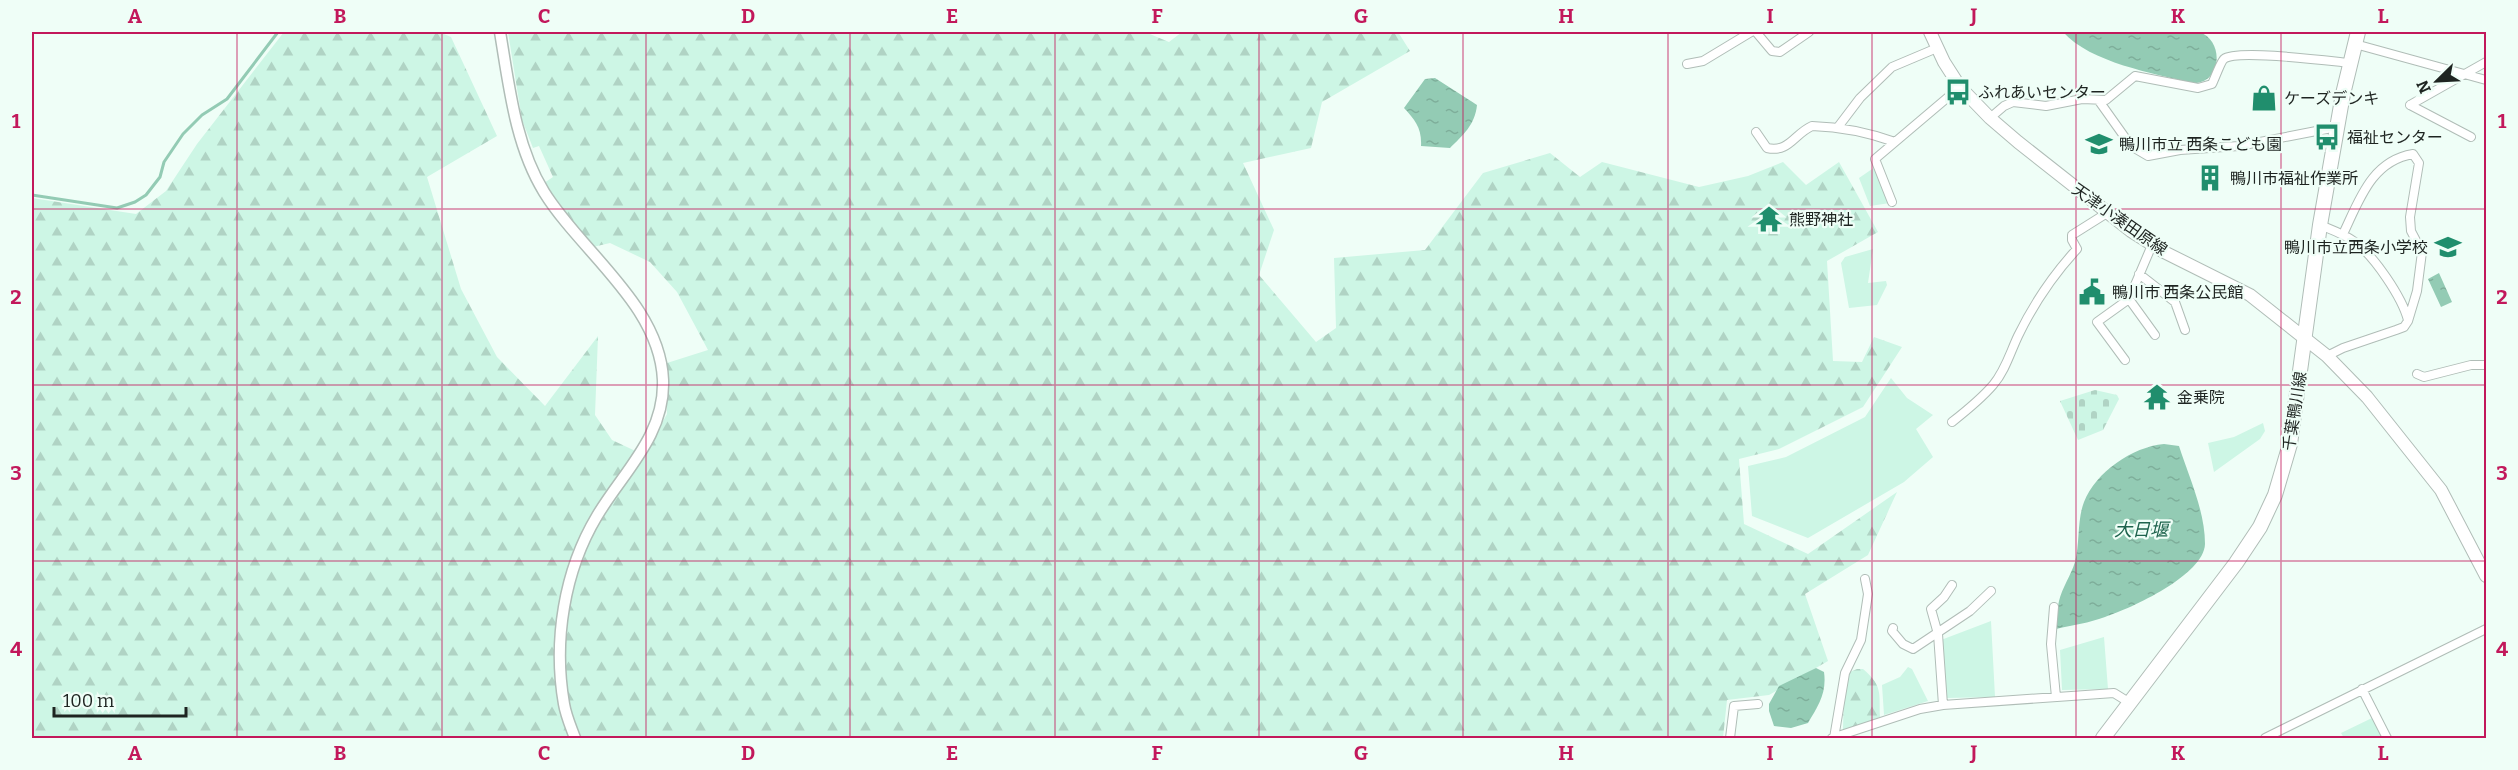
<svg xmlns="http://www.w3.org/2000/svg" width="2518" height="770" viewBox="0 0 2518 770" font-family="Bitter,'Noto Sans JP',serif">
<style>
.green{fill:#cdf6e5}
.forest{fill:url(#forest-firs)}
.cemetery{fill:url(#cemetery-stones)}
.water{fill:url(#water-ripples)}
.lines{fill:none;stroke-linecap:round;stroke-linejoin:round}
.stream{stroke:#93cbb4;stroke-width:3}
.minor-casing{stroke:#b0bdb7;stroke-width:10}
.tertiary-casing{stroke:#b0bdb7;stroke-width:13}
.secondary-casing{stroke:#b0bdb7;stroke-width:14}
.primary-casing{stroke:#b0bdb7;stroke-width:16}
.minor{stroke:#fff;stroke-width:8}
.tertiary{stroke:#fff;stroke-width:10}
.secondary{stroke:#fff;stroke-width:12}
.primary{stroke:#fff;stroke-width:14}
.grid{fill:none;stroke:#c2185b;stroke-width:1.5;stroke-opacity:0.55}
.labels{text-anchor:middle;stroke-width:4.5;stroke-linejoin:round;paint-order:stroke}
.poi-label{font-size:16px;fill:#1e2421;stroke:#effef7;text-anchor:start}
.street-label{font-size:16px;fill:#1e2421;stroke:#effef7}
.water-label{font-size:18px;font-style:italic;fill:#1e634d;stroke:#effef7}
.neatline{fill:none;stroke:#c2185b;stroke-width:2}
.grid-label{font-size:20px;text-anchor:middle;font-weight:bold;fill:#c2185b}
</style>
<defs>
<pattern id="forest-firs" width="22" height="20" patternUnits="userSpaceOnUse" patternTransform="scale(1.5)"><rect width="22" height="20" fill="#cdf6e5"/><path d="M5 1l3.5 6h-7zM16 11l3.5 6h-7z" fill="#b0d3c4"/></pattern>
<pattern id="cemetery-stones" width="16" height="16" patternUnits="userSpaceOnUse" patternTransform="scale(1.5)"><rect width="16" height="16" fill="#cdf6e5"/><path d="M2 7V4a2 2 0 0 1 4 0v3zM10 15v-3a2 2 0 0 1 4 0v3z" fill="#b0d3c4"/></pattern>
<pattern id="water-ripples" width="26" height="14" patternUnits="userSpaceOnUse" patternTransform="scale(1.5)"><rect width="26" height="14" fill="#93cbb4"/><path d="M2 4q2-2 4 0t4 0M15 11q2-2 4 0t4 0" fill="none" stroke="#7eae9a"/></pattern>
</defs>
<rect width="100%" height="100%" fill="#effef7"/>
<path class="green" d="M1875,167L1890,203L1870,206L1859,178Z
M1873,249L1868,283L1886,281L1887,285L1877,305L1849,308L1841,263L1845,257Z
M1891,378L1907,398L1933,415L1916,429L1933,457L1904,482L1808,538L1752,516L1748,466L1786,457L1865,417Z
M2263,423L2265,431L2260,439L2214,472L2208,443L2234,437Z
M1991,621L1995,697L1946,698L1941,640Z
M2104,637L2108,689L2062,690L2060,650Z
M1908,667L1912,669L1928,701L1884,715L1882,685L1900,677Z
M2372,718L2382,738H2344L2341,733Z"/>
<path class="forest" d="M284,32H439L451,37L497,136L427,177L461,289L497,357L545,406L598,336L595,415L612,440L644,455L667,414V363L708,350L677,292L650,262L610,243L593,247L544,183L553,177L539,146L533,148L522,120L508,32H1145L1169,42L1182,32H1398L1410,51L1322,102L1311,148L1243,163L1274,230L1259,275L1316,342L1336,328L1334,258L1425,250L1483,173L1550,153L1580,177L1602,162L1699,187L1748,176L1783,162L1806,185L1839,162L1878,232L1827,261L1833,361L1862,362L1874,337L1902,347L1863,407L1779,449L1739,459L1744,524L1808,554L1897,492L1868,555L1805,594L1828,661L1769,695L1727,700L1723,738H32V198L136,214L166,191L197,144Z
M1857,669H1863C1883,686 1879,693 1880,717L1847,730L1843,729L1844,685L1850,672Z"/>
<path class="cemetery" d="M2095,390L2117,395L2119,399L2103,430L2078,440L2060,401Z"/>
<path class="water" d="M2063,32H2199C2225,40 2222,85 2192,83C2153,73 2091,63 2063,32Z
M1435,78L1477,105C1475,125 1463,135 1450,148L1421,146C1422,128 1415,120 1404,108L1425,79Z
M2439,273L2452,302L2441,307L2428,279Z
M2164,444L2179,446C2189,477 2205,511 2205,544C2204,575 2132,608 2105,617C2089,623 2073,625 2056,629C2057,620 2057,609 2059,601C2062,588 2071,575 2075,562C2080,543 2077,520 2084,502C2096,472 2132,447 2164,444Z
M1816,668L1824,672C1827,693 1818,706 1808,723L1791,728L1774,726L1769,711V704L1779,686Z"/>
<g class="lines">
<path class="stream" d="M32,195L117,208L135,202L146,195L160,177L164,162L183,134L202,115L227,99L278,32"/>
<g class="minor-casing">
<path id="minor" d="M1756,32L1772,51L1780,52L1809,32
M2355,44L2486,80
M1687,64L1703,61L1751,32
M2099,101L2131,146L2148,156L2180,150L2239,146L2337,127
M2410,105L2486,62
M2410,105L2471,137
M1990,118L2004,106L2013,102L2046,106L2082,99L2106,100L2135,76L2198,88L2212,84C2215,78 2221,61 2224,59C2236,49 2330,61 2350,63
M1838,127L1860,98L1892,67L1937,48
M1756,132L1767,148C1789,153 1794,134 1812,126C1842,127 1867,132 1895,142
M1892,202L1875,159L1960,87
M2320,225C2332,230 2344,234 2355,242C2374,256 2402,297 2408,320
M2139,274L2175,302L2185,330
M2129,299L2155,335
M2327,356L2343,348L2396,330L2404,327L2408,321L2417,291L2422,252L2411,231L2410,217L2419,163L2413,154C2371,161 2359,201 2343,234
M2125,360L2097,322L2129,299L2152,245
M2417,374L2424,377L2471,365H2486
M1952,422C1966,411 1981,399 1993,385C2005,371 2010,353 2018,336C2034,303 2052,276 2077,249L2072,240V235L2107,213
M2054,607L2051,644L2056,697
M1893,628L1892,631L1903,644L1913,649L1970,611L1991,591
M2362,689L2387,738
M1943,705L1938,634L1931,609L1944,597L1952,585
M1730,738L1734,706L1758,704
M1832,738L1920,709L1943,705L2114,693L2130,703
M1834,738L1845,673L1861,640L1868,594L1865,579
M2265,738L2486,629"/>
</g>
<g class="tertiary-casing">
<path id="tertiary" d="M500,32C509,85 515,145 544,192C581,252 660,305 663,380C665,436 623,472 597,516C564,571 553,641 564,704C566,716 571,727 575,738"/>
</g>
<g class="secondary-casing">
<path id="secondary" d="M1930,32L1944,62L1960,87L1990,118L2018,142L2131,231L2164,252L2250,295L2327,356L2367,397L2441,490L2486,576"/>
</g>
<g class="primary-casing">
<path id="primary" d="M2103,738L2236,563L2260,527L2275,495L2290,444L2320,225L2343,94L2358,32"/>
</g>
<use href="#minor" class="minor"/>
<use href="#tertiary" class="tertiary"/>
<use href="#secondary" class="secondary"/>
<use href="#primary" class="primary"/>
</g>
<path class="grid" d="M237,32V738M442,32V738M646,32V738M850,32V738M1055,32V738M1259,32V738M1463,32V738M1668,32V738M1872,32V738M2076,32V738M2281,32V738M32,209H2486M32,385H2486M32,561H2486"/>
<defs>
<g id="bus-bare" transform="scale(2.07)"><path d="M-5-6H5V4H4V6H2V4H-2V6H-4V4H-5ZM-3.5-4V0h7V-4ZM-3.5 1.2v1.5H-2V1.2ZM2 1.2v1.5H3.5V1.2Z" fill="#208e6d" stroke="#effef7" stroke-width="2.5" paint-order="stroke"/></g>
<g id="shop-bare" transform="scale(2.07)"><path d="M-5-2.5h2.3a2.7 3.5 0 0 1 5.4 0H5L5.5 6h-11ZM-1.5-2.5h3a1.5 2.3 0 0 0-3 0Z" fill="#208e6d" stroke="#effef7" stroke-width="2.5" paint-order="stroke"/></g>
<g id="school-bare" transform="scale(2.07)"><path d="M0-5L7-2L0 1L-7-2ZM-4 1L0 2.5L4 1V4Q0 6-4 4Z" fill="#208e6d" stroke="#effef7" stroke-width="2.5" paint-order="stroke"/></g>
<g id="building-bare" transform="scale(2.07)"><path d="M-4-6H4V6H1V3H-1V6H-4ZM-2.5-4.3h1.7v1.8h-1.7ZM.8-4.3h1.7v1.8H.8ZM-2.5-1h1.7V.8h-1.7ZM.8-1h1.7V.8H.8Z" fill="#208e6d" stroke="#effef7" stroke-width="2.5" paint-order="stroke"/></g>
<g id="temple-bare" transform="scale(2.07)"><path d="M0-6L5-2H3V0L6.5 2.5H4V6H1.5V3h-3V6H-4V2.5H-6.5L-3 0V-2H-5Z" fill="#208e6d" stroke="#effef7" stroke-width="2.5" paint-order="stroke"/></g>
<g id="civic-bare" transform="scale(2.07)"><path d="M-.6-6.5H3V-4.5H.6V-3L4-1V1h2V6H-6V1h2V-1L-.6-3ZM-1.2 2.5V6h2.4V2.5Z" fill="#208e6d" stroke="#effef7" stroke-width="2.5" paint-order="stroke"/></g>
</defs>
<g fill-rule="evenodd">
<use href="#bus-bare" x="1958" y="92"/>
<use href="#shop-bare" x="2264" y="98"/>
<use href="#bus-bare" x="2327" y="137"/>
<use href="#school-bare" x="2099" y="144"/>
<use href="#building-bare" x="2210" y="178"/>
<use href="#temple-bare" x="1769" y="219"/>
<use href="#school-bare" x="2448" y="247"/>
<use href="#civic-bare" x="2092" y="292"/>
<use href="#temple-bare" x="2157" y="397"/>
</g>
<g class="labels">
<g class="poi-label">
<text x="1978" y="98">ふれあいセンター</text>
<text x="2284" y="104">ケーズデンキ</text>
<text x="2347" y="143">福祉センター</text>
<text x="2119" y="150">鴨川市立 西条こども園</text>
<text x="2230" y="184">鴨川市福祉作業所</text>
<text x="1789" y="225">熊野神社</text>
<text x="2428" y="253" text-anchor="end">鴨川市立西条小学校</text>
<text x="2112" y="298">鴨川市 西条公民館</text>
<text x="2177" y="403">金乗院</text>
</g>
<g class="street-label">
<text transform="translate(2120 219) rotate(35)" y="6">天津小湊田原線</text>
<text transform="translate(2294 411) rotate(-81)" y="6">千葉鴨川線</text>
</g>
<g class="water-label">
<text x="2141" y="536">大日堰</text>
</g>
</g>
<rect width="2518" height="770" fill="none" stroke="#effef7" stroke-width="66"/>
<g transform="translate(2437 81) rotate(246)" stroke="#effef7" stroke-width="4.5" paint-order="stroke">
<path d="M0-4.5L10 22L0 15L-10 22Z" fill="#1e2421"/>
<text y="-9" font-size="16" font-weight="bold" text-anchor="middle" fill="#1e2421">N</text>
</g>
<path d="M54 707v9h132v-9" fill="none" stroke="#1e2421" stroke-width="3"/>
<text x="63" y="707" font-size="18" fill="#1e2421" stroke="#effef7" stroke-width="4.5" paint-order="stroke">100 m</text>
<rect x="33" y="33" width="2452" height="704" class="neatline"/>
<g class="grid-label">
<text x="135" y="23">A</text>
<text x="340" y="23">B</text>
<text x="544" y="23">C</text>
<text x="748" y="23">D</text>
<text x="952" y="23">E</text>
<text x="1157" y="23">F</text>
<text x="1361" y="23">G</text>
<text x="1566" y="23">H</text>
<text x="1770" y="23">I</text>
<text x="1974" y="23">J</text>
<text x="2178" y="23">K</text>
<text x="2383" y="23">L</text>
<text x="16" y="128">1</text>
<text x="2502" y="128">1</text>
<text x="16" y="304">2</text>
<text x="2502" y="304">2</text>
<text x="16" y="480">3</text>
<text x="2502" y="480">3</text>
<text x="16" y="656">4</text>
<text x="2502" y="656">4</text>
<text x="135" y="760">A</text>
<text x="340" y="760">B</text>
<text x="544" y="760">C</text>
<text x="748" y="760">D</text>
<text x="952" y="760">E</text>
<text x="1157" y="760">F</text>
<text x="1361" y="760">G</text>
<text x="1566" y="760">H</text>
<text x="1770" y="760">I</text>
<text x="1974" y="760">J</text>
<text x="2178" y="760">K</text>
<text x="2383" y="760">L</text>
</g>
</svg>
